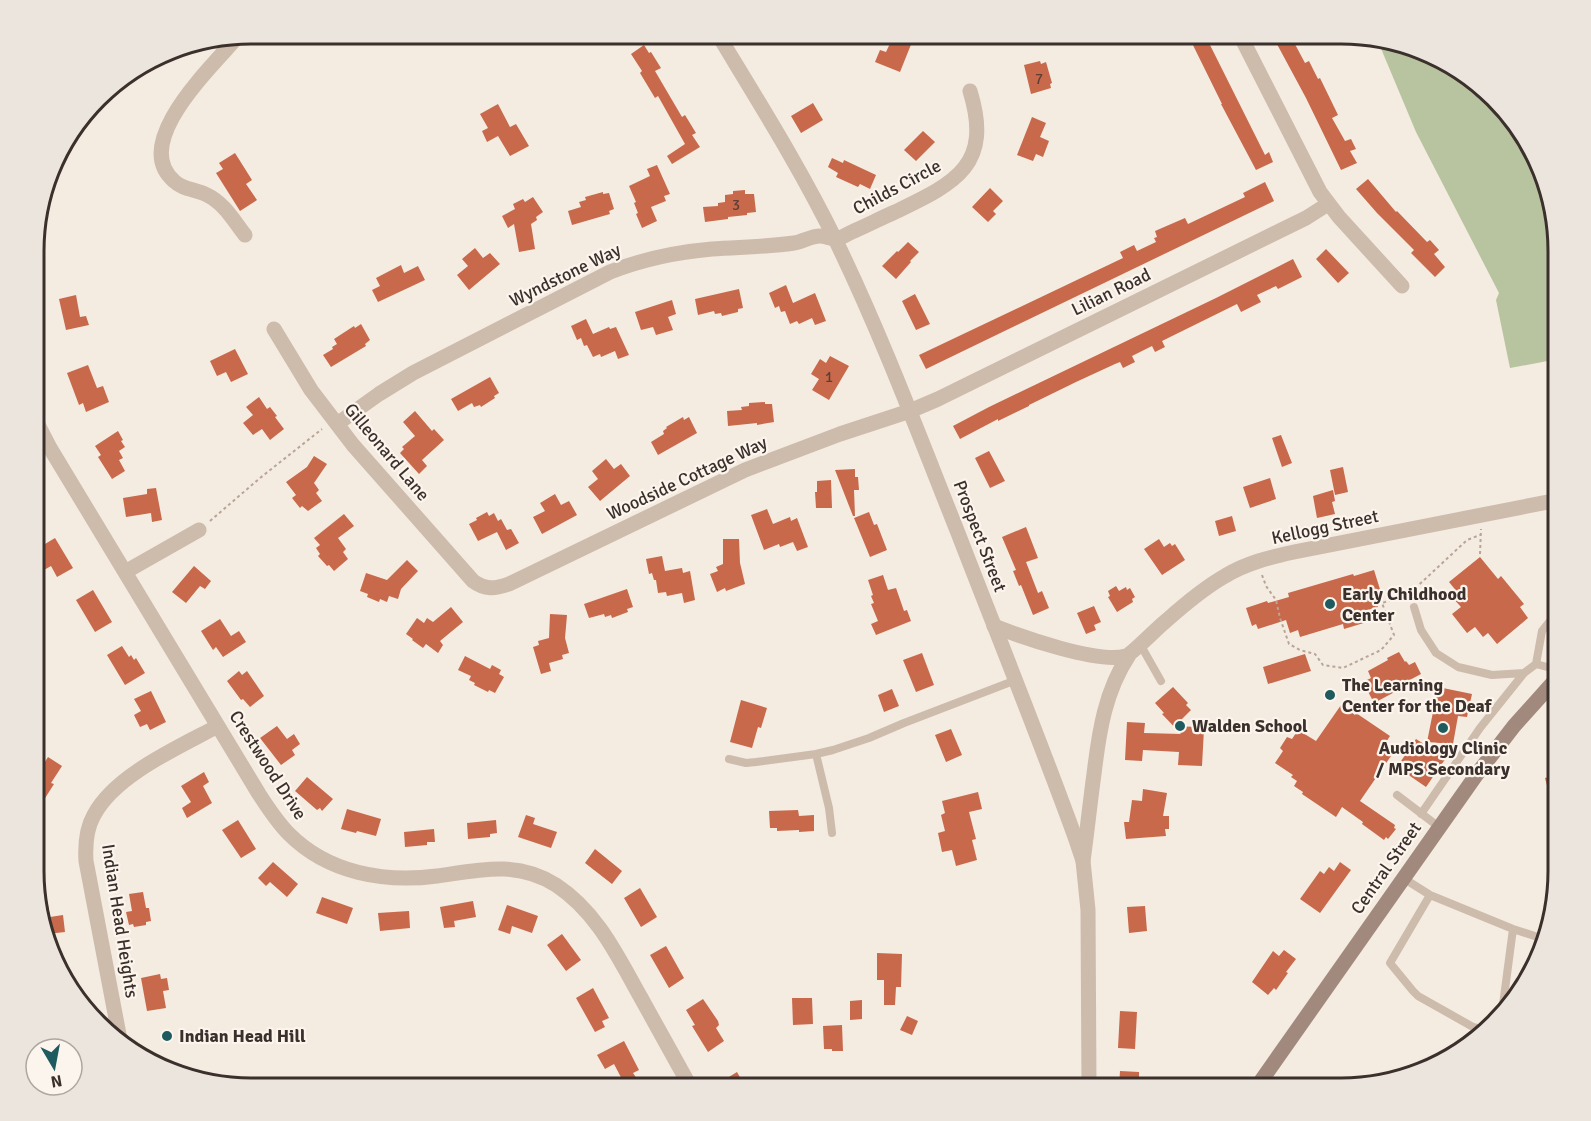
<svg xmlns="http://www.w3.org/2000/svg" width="1591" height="1121" viewBox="0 0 1591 1121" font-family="Signika,sans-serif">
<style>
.green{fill:#b8c4a0}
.water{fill:#7fb0b2}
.building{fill:#c8694b}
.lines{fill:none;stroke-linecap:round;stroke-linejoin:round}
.path{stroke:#b9a596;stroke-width:2;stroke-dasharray:3 3;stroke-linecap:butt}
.service{stroke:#cdbbac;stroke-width:8}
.minor{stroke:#cdbbac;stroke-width:15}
.tertiary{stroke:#cdbbac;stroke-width:15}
.secondary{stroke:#a18a7d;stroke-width:15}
.poi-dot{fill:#1f5a5e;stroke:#fbf5ee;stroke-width:2}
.labels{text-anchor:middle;stroke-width:4.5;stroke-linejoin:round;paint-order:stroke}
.number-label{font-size:15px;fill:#5e3e33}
.street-label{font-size:18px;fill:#3b302b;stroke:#fbf5ee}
.poi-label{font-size:18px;font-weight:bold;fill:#3b302b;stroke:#fbf5ee;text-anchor:start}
.rim{fill:none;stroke:#3b302b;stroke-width:3}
</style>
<rect width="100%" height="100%" fill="#f4ebe1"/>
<path class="green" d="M1377,39L1424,49L1473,78L1535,154L1558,236V359L1510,368L1496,300L1499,293L1416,132Z"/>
<path class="water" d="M1431,54L1473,78L1498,108L1476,97L1465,81L1438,61Z"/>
<path class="building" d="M1187,33H1204L1265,155L1269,152L1273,162L1256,170L1221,104H1222Z
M1271,33H1289L1305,63L1309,61L1318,79L1320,78L1338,115L1332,118L1345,141L1351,139L1356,149L1350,151L1357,163L1341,170L1306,98Z
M894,35L912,42L900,72L875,62L880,50L886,52Z
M644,45L649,53L651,52L661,68L655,71L682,117L685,115L696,133L692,135L700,147L672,164L667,156L685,144L658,96L655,98L640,73L642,71L631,54Z
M1040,61L1041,64L1046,62L1052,83L1050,84L1051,88L1031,94L1024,65Z
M813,103L823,120L801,133L791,116Z
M498,104L510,127L516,124L529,146L510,156L498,136L487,142L482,131L488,128L480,114Z
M1032,117L1046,123L1040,137L1049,141L1043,157L1036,154L1033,161L1017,155Z
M923,131L935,142L916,161L904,150Z
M235,153L252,180L246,184L257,200L240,211L216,173L223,169L219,163Z
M832,158L843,163L844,160L876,175L870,189L860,184L858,187L836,177L838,173L828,167Z
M657,165L670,194L664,196L666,201L651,207L657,221L642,228L636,214L638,213L634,203L636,202L629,186L650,176L647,169Z
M1368,179L1396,212L1397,211L1427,242L1430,240L1439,250L1434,254L1445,267L1435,277L1411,253L1414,250L1377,213L1356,189Z
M1265,182L1274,201L926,369L919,355L1123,258L1120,252L1134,245L1137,251L1156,242L1154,238L1157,237L1155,231L1185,218L1188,224L1245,197L1243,193Z
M990,188L1003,201L993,211L996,214L988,222L972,207Z
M745,190V194H754L756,212L747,213V215L728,217V219L705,222L703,207L718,206V203L725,202V195L733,194V191Z
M603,192V194L609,193L614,209L609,211L610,214L572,225L568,211L581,207L579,202L586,200L585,197Z
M533,197L543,212L536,217L537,220L531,224L535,249L519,252L514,224L508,228L502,216L515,209L513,204L523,199L525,202Z
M908,242L919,252L910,261L911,262L896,279L882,266L897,251L898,252Z
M475,248L483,258L490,253L500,264L469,290L457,275L468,266L462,259Z
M1326,249L1349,273L1338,283L1316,259Z
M1293,259L1302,277L1278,289L1276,286L1257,295L1261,302L1241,312L1237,304L1162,341L1165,347L1155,352L1152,346L1132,356L1135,362L1123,368L1120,362L1115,364L1076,382L1029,405V406L998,421V419L960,439L953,426L989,407L1216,298Z
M401,265L404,273L418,266L425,280L378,302L372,290L380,286L376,278Z
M786,285L793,303L815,293L826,321L815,325L812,318L799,324L797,321L790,324L785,311L781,312L779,306L775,308L769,293Z
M739,289L743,308L738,309V312L722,316L721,313L715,314L714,311L698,315L695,299Z
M915,294L930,324L916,330L902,301Z
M76,295L80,317L86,316L89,325L66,330L59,299Z
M672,300L676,314L668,317L673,330L656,335L653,327L641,330L635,312Z
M586,319L593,334L609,327L610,329L616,327L629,355L618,359L615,351L601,357L600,354L593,357L587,345L584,346L581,338L577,340L571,326Z
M361,324L370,340L365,344L366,346L331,367L323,355L333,349L332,347L337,344L334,339L354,326L355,328Z
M235,349L248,374L231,382L226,372L217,376L210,361Z
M830,356L849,366L829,400L812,390L819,379L811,374L820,359L826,363Z
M88,365L97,388L103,386L109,402L86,412L83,403L79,405L67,373Z
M490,377L499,393L494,396L495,398L481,407L480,405L474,407L472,403L458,411L451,399Z
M259,397L267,409L270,407L277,416L275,417L284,429L270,440L262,429L253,435L243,423L253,415L246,407Z
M765,402V404H772L774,422L757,425V423L728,426L727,411L742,410L741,407L749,406V403Z
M415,411L432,431L434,429L444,440L422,460L427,466L419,474L400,453L404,449L402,447L415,436L403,422Z
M683,417L684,420L689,417L697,433L658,455L651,442L664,434L663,431L667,428L666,427Z
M118,431L123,440L121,441L125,447L119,451L123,458L119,460L125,471L112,479L98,457L101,455L95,446Z
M1281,435L1292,463L1282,467L1272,438Z
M989,451L1005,481L990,488L975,458Z
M314,456L327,464L314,483L319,490L316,493L322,501L308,511L302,506L300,508L292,498L296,495L286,482L307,467Z
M606,459L614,469L621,464L630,476L600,501L588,487L598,479L592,471Z
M1343,467L1348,492L1335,495L1330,470Z
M855,469V477H858L859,490H854L855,516H853L835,470Z
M1270,478L1276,499L1250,508L1243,487Z
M831,480L832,508H816L815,492H817V481Z
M156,488L162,520L152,522L151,513L126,517L123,498L147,494V489Z
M1333,490L1335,501L1332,502L1335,514L1317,518L1313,496Z
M555,494L561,505L569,501L577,515L542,534L533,517L545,511L540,503Z
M767,509L773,524L790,517L791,521L797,518L808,547L797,551L793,542L780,547L779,544L764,550L751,515Z
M487,512L489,516L494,513L498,521L501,519L507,530L511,529L519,543L506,550L497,532L478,541L469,524L477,520L476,518Z
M869,512L874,525L877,524L887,550L870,557L854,518Z
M344,514L354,526L338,538L346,549L343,552L348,559L334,571L329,565L327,566L318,556L320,554L316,548L320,545L314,538Z
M1232,516L1236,531L1219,536L1215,521Z
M1026,527L1038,558L1026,562L1038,593L1042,591L1049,608L1033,615L1021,585L1019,586L1013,571L1016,570L1002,537Z
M55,538L73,568L57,577L51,566L35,575V559L39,557L35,550Z
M723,539H739L740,563L745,584L726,591L725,588L717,592L710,574L718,571L716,567L723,564Z
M1159,539L1164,547L1170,543L1172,546L1175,544L1185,560L1162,575L1144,549Z
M662,556L665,571L682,568L683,573L690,571L695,600L684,603L682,593L667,596L666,592L658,593L656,580H654L652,573L649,574L646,559Z
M1480,557L1498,579L1501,576L1524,604L1520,607L1528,618L1497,644L1488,633L1483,637L1475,627L1467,633L1452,614L1461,607L1452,597L1458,593L1449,582Z
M407,560L418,571L401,589L398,599L389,596L387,602L380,599L379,602L367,597L368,594L360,591L366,573L387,580Z
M194,566L211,581L205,589L200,586L186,603L172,592Z
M1374,570L1383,599L1376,602L1378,607L1364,611L1367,622L1344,629L1343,624L1300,637L1298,630L1290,633L1286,620L1258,629L1256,624L1252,626L1246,608L1267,601L1268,603L1289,597L1288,593L1353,574L1354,576Z
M883,575L888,590L896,588L904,611L907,610L911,621L876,635L871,624L878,621L871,604L874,603L871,596L873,595L868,580Z
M1116,586L1119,591L1126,587L1127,590L1130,588L1135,597L1132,599L1133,602L1117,612L1108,597L1110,596L1108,591Z
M627,589L633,607L627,609L628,612L612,618L611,615L605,617L604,614L589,618L584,604Z
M93,590L112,622L95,632L76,600Z
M1094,606L1101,622L1094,625L1096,630L1086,634L1077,613Z
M451,607L463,622L440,641L443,645L438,653L426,644L423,648L412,640L413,639L406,634L417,618L424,623L427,618L433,622Z
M550,614L567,615L565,638L569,653L562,655L563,659L549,663L551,671L541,674L533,647L539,645L538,641L549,638Z
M220,619L231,636L239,631L246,642L223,657L216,647L213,650L201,631Z
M122,646L129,657L131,655L134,660L136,658L145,673L125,685L107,655Z
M1399,652L1405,662L1406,661L1409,665L1415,662L1421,674L1404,683L1406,686L1374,703L1363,682L1371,678L1368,671L1388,660L1387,658Z
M922,653L934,685L916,692L903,660Z
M1305,654L1311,671L1268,684L1263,667Z
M465,656L490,669L492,665L501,670L499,674L504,677L495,693L489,690L488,692L474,685L475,683L469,680L471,676L458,670Z
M239,671L242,675L247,671L264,696L250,707L243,699L241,700L227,681Z
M1173,687L1188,703L1186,705L1191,710L1175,726L1197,727V728L1204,729L1202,766L1178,765L1179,752L1143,750L1142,761L1125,760L1127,722L1145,723L1144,733L1181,734L1162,714L1164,713L1155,703Z
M1438,687L1472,694L1467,717L1458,716L1453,744L1427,742Z
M892,689L899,706L884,712L878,695Z
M151,691L166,722L150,730L147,724L140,727L134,715L141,711L134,699Z
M741,700L767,708L761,728L758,727L752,748L730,742Z
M1341,705L1355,715L1356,713L1390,736L1381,750L1391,756L1360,801L1395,825L1394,828L1396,829L1388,839L1386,837L1384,840L1362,824L1363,822L1342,807L1336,817L1302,794L1303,792L1294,786L1297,781L1291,777L1293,775L1275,763L1283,751L1280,748L1287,737L1292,739L1298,730L1316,741Z
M277,726L287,739L294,734L300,744L292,750L295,755L281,765L260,738Z
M951,729L962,755L946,762L935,735Z
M1416,739L1446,758L1426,787L1397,767Z
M48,757L62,766L51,783L54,784L35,814V764L41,768Z
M1558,765V812H1554L1545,778L1549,777Z
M204,772L209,782L203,786L212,803L187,818L182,808L191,802L181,786Z
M307,777L333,799L322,811L320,808L317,810L295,791Z
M1143,789L1167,793L1163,816H1169V829H1165L1166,836L1126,839L1124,822H1129L1132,800L1142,801Z
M978,792L982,809L969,812L976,839L972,840L977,860L956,866L952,850L942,852L938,833L945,831L941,815L945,813L942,801Z
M347,809L381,819L376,836L357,831L356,833L341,829Z
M798,810L799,816L814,815V831L799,832V830L777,831V828H770L769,811Z
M526,815L535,818L533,824L557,832L551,848L518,837Z
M238,820L256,849L241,858L222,830Z
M496,820L497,833L490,834V837L468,839L467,823Z
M434,829L435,842H427V845L405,847L404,832Z
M595,849L622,871L612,884L585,863Z
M273,862L298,884L287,897L270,882L266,886L258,878Z
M1340,862L1351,870L1320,913L1300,899L1320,871L1324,874L1329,867L1334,871Z
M640,888L657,917L641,927L624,898Z
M143,892L146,908H149L151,921L146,922V925L134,927L133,924L129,925L126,912L132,911L129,894Z
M322,897L353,908L347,924L316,913Z
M47,899L50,917L63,915L65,932L47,934L35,900Z
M473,901L476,917L454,921L455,927L444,928L440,907Z
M507,905L538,916L532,933L512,926L510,934L498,930Z
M1145,906L1147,931L1129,933L1127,907Z
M409,911L410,928L380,931L378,913Z
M562,934L581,960L566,971L547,945Z
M666,946L684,978L669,988L650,955Z
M1284,950L1296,959L1286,972L1288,973L1276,990L1274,988L1268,995L1252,982L1273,951L1279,956Z
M877,953L902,954L901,987H896L895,1005H884V980H877Z
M160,974L161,979L167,978L169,990L163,991L166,1008L147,1011L141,978Z
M593,988L609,1018L602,1021L605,1027L595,1032L576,998Z
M792,998H812L813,1024L793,1025Z
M703,999L718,1021L719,1025L716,1028L724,1041L708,1052L692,1026L695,1025L686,1010Z
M862,1000V1019L850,1020V1001Z
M1120,1011L1137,1012L1135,1049L1118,1048Z
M907,1016L918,1021L912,1035L900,1030Z
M842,1025L843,1051H832V1049H824L823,1026Z
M624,1041L639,1070L633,1073L637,1079L625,1085L614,1064L605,1069L597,1055Z
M1120,1071L1139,1072V1088H1119Z
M737,1072L746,1088H711Z"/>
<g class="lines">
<path class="path" d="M210,521L260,478L322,429
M1480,554L1481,529
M1262,575L1266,586L1276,600L1280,618L1289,644L1300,650L1315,654L1323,665L1343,668L1381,650L1394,635L1382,603L1408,595L1467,540L1480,535"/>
<path class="service" d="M1414,607L1421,630L1436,653L1458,667L1492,675L1524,673
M1140,644L1161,681
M1536,664L1558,670
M816,754L829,808L832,833
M729,759L746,763L756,762L816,754L833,750L869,738L904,723L1016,680
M1397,795L1439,827
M1421,814L1480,728L1524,673L1536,664L1542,631L1558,611
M1403,878L1430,895L1513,929L1547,940
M1430,895L1390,963L1413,991L1418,996L1473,1027L1481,1029
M1502,1012L1513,929"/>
<path class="minor" d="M1239,33L1320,192L1339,217L1402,286
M239,35C215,64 129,142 174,181C183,190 196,189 207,195C224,203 234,221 245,235
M274,329L311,390L353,445L473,581C485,590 495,589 509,584L745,470L840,434L910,411L938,399L1306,218L1328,204
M35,419L50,448L259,794C268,808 277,822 289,834C328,873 384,883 437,876C479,870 517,860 556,885C597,912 617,955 640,996C657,1027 674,1057 691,1088
M337,424L379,394L413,373L610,272C643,259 677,252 712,249C739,247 767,247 794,243C802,242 811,236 820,236C826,236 832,240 837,239C843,237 849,233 854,231C868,225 881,218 895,212C955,183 993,166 970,91
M125,572L199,530
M994,626C1022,637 1098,664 1126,656C1132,654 1159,626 1167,620C1185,604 1204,588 1225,576C1246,563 1271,557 1294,552L1558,500
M1083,861C1087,832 1090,803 1094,774C1099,732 1105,691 1129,655
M121,1045L86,861C85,845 86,829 94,815C115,775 179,747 218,726"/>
<path class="tertiary" d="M717,33C758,101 801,169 836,241C882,336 919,435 958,533C997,634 1038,735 1075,837L1083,861L1088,910L1089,1088"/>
<path class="secondary" d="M1256,1088L1477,774L1514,726L1558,677"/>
</g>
<g class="poi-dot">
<circle cx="1330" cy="604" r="6"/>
<circle cx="1330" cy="695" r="6"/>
<circle cx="1180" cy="726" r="6"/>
<circle cx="1443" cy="728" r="6"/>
<circle cx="167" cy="1036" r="6"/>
</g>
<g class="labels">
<g class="number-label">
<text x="1039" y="84">7</text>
<text x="736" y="210">3</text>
<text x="829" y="382">1</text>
</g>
<g class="street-label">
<text transform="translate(897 187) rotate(-28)" y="6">Childs Circle</text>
<text transform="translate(565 275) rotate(-26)" y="6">Wyndstone Way</text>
<text transform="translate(1111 292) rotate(-26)" y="6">Lilian Road</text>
<text transform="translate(387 452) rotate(50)" y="6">Gilleonard Lane</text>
<text transform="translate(687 478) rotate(-25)" y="6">Woodside Cottage Way</text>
<text transform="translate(1325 527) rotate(-12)" y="6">Kellogg Street</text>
<text transform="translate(980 536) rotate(69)" y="6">Prospect Street</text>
<text transform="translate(268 765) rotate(57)" y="6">Crestwood Drive</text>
<text transform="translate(1386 868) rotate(-55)" y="6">Central Street</text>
<text transform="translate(120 921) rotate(81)" y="6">Indian Head Heights</text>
</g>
<g class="poi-label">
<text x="1342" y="600">Early Childhood<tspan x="1342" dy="21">Center</tspan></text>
<text x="1342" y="691">The Learning<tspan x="1342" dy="21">Center for the Deaf</tspan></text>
<text x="1192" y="732">Walden School</text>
<text x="1443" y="754" text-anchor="middle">Audiology Clinic<tspan x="1443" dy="21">/ MPS Secondary</tspan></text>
<text x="179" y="1042">Indian Head Hill</text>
</g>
</g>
<path d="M0 0H1591V1121H0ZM251 44H1341A207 207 0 0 1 1548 251V871A207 207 0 0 1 1341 1078H251A207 207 0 0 1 44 871V251A207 207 0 0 1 251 44Z" fill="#ece5de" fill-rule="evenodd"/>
<path class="rim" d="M251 44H1341A207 207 0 0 1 1548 251V871A207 207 0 0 1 1341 1078H251A207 207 0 0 1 44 871V251A207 207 0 0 1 251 44Z"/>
<g transform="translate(54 1067) rotate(170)"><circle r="28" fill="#fbf5ee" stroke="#aea6a0" stroke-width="1.5"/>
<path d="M0-4.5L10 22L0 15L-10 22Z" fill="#1f5a5e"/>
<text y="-9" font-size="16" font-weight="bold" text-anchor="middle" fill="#3b302b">N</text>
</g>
</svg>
